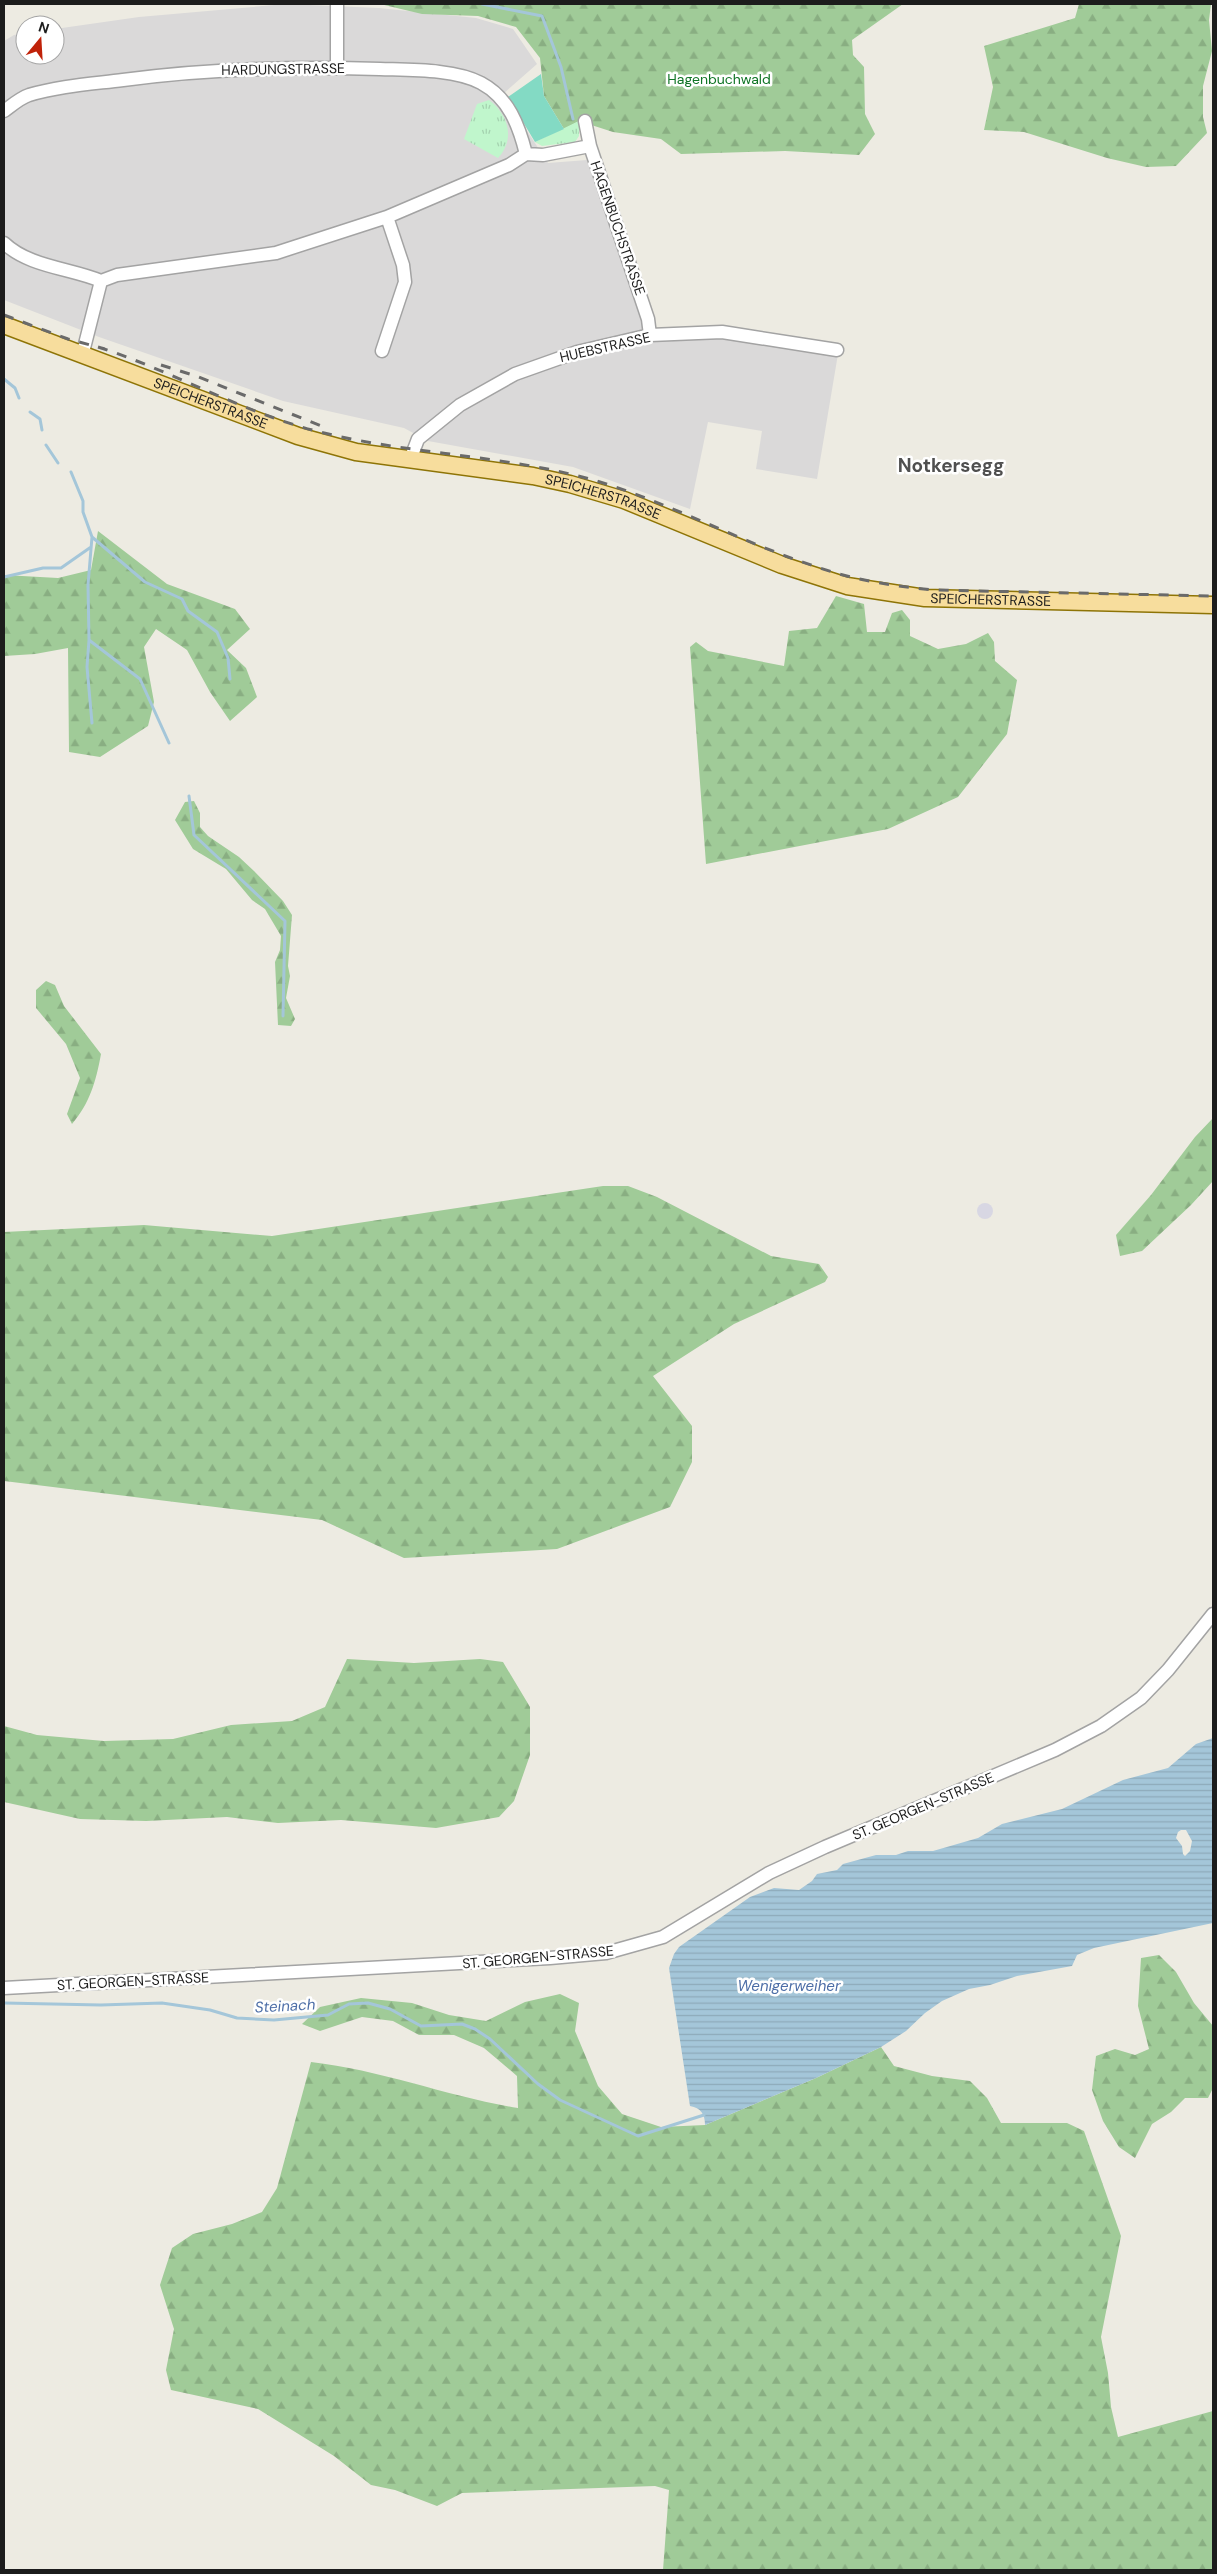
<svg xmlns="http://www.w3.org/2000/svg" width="1217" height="2574" viewBox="0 0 1217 2574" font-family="'DM Sans',sans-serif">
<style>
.residential{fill:#dad9d9}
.forest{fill:url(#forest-firs)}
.park{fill:url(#park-tufts)}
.pitch{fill:#83dac4}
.plaza{fill:#d8d7e3}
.water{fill:url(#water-rules);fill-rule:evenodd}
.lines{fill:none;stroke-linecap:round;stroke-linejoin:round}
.stream{stroke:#a4c6d9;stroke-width:3}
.minor-casing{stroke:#a3a3a3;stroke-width:15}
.major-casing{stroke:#8e7406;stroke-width:19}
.minor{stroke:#fff;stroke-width:12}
.major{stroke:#f7dd9d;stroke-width:16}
.rail{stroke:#6a6a6a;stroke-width:3;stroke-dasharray:10 10;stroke-linecap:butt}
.labels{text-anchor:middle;stroke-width:5;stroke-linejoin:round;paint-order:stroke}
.street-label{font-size:14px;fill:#1c1c1c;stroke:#fff}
.park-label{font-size:14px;fill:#107526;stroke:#fff}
.water-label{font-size:15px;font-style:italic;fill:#4d6ea7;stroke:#fff}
.district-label{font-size:19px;font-weight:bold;fill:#4f4f4f;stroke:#fff}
</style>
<defs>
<pattern id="forest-firs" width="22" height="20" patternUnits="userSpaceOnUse" patternTransform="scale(1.25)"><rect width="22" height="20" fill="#a0cb98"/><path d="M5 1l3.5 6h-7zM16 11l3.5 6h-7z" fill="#89ae82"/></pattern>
<pattern id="park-tufts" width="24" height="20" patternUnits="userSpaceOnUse" patternTransform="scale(1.25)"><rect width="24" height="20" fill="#c0f6cc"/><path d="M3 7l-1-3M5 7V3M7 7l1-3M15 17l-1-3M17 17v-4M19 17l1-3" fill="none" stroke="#a4d2af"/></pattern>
<pattern id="water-rules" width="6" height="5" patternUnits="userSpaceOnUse" patternTransform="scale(1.25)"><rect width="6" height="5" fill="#a4c6d9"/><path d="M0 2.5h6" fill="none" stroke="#8daaba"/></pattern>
</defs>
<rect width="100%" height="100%" fill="#edebe2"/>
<path class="residential" d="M286,4L379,8L476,18L513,29L537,64L503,94L548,163L587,160L649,341L719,335L838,354L817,479L756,469L762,431L708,422L690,509L573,467L428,441L404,428L283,401L99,337L4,300V41L14,35L25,33V55H55V29L139,17Z"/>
<path class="forest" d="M359,4H903L852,40L853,55L864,67L865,114L875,134L859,155L785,151L681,154L661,139L613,132L579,121L564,129L544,96L540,58L516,27L478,16L422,14L380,4Z
M1079,4H1211L1209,20L1212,51L1203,86V117L1207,133L1176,166L1146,167L1107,158L1024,132L984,130L993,87L984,46L1075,18Z
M98,531L167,584L235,609L250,629L227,650L246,668L257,697L230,721L210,692L187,650L156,629L144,647L154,702L148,726L100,757L69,752L68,648L35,654L4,656V575L58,578L91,570Z
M836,596L864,604L867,632H885L892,613L902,610L910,620V636L938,649L966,644L988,633L994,642L995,661L1017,680L1007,734L958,797L888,829L706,864L690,647L696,642L708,651L784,666L789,631L817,628Z
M194,801L200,813V827L208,836L239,857L254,871L283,901L292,915L288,966L290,976L286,998L295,1019L291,1026L278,1025L275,962L280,950L281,936L265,909L252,900L226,869L193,849L175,820L185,802Z
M46,981L55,985L64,1006L101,1054C96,1081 90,1103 72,1124L67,1114L80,1078L66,1044L36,1008V990Z
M1213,1118V1181L1191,1205L1142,1251L1120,1256L1116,1235L1151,1195L1195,1137Z
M603,1186H628L657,1197L771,1256L819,1264L828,1277L825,1282L734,1324L653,1376L692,1426V1462L670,1507L557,1549L404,1558L322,1520L4,1481V1232L144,1225L272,1236Z
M347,1659L414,1663L480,1659L503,1662L530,1707V1755L514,1801L499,1817L436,1828L341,1820L278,1823L227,1817L146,1821L80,1819L4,1802V1726L37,1735L104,1741L173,1739L231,1725L292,1721L325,1707Z
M1159,1955L1176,1972L1194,2003L1213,2026V2088L1208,2098H1185L1171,2112L1152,2124L1135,2158L1119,2147L1103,2121L1092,2090L1096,2056L1115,2049L1135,2055L1149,2049L1138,2006L1141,1958Z
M560,1994L579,2003L575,2031L598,2086L622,2114L661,2127L705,2125L816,2078L881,2047L894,2066L932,2076L970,2081L987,2098L1001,2123H1067L1084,2131L1121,2236L1101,2337L1108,2373L1111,2407L1118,2437L1213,2411V2570H663L669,2490L655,2486L462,2493L437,2506L395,2490L371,2485L334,2456L258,2409L171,2390L166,2370L174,2329L160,2285L172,2248L193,2234L232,2224L262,2212L277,2188L311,2062C382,2070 449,2097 518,2108L517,2076L484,2048L454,2035H419L393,2021L362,2017L320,2031L302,2024L320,2007L361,1998L412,2003L449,2015L486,2021L525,2002Z"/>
<path class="park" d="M489,100C508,114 516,139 498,158L464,139L477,104Z
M579,121V136L575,142L542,146L535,142Z"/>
<path class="pitch" d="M541,74L544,96L564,129L535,142L508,97Z"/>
<path class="plaza" d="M977 1211a8 8 0 1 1 16 0a8 8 0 1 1-16 0Z"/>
<path class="water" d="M1213,1738V1923L1094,1948L1077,1955L1072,1966L1017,1976L990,1985L969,1989L942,2001L925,2013L906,2031L881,2047L816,2078L705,2125C705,2114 701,2108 690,2106L669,1968L674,1954L679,1947L750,1897L774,1888L799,1890L812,1881L817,1874L837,1870L843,1864L876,1855H896L908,1851H933L978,1838L1002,1824L1062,1809L1123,1780L1168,1768L1196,1744ZM1181,1830H1186L1192,1841L1190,1851L1185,1856L1183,1854L1182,1846L1176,1838L1178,1832Z"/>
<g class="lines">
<path class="stream" d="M482,4L542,16L561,67L573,119
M4,379L15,388L19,398
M30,412L40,419L42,430
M46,445L58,463
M71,472L83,501V512L92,537L145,582L182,599L188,611L217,632L228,658L230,679
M92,537L88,585L89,640L140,679L169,743
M4,577L43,568H61L91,547
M89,640L87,667L92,723
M189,796L194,835L285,921L283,1016
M4,2003L101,2005L162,2003L210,2010L237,2018L274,2020L328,2015L349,2004L368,2003L390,2009L421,2026L462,2024L475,2029L490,2039L538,2084L560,2100L638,2136L704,2115"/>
<g class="minor-casing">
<path id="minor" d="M337,67V4
M4,111C11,106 20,98 29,95C59,86 91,84 123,80C209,69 294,66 380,69C410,70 455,69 481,83C509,98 519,126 526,154
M585,121L590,146L648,319L650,335
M4,243C29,267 70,268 101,281
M382,351L405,282L403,265L387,217
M82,356L101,281L117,275L276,253L387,217L509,165L526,154L543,155L590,146
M410,460L418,439L460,405L515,374L577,352L650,335L722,332L837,350
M4,1988L550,1958L606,1953L663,1937L769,1873L825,1847L1055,1750L1101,1726L1141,1698L1168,1670L1213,1614"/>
</g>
<g class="major-casing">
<g id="major">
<path id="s1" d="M4,325L298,436L356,452L533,476L570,484L624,500L782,565L847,586L925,598L1213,605"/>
</g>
</g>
<use href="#minor" class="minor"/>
<use href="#major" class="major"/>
<path class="rail" d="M4,315L68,339L105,349
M98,347C173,371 243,413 320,432C411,455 511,455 600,482C674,505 743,543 817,567C854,580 893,586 933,590L1213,596
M161,365L196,376L329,429"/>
</g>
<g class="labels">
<g class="street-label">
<text transform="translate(283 69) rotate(-1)" y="5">HARDUNGSTRASSE</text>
<text transform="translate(618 228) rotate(71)" y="5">HAGENBUCHSTRASSE</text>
<text transform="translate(605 347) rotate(-13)" y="5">HUEBSTRASSE</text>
<text dy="5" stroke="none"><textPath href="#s1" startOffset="221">SPEICHERSTRASSE</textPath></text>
<text dy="5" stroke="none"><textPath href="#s1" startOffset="626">SPEICHERSTRASSE</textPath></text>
<text dy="5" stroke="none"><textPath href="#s1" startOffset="1031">SPEICHERSTRASSE</textPath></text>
<text transform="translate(923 1806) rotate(-23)" y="5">ST. GEORGEN-STRASSE</text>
<text transform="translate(538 1957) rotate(-5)" y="5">ST. GEORGEN-STRASSE</text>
<text transform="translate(133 1981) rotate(-3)" y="5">ST. GEORGEN-STRASSE</text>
</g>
<g class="park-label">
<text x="719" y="84">Hagenbuchwald</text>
</g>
<g class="water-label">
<text x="789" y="1991">Wenigerweiher</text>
<text transform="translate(285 2006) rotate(-3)" y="5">Steinach</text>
</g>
<g class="district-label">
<text x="951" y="472">Notkersegg</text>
</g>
</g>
<rect width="1217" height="2574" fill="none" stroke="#1c1c1c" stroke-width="10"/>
<g transform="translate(40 40) rotate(18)"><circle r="24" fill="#ffffff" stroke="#a4a4a4"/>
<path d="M0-4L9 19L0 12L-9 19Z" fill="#c02209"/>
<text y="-8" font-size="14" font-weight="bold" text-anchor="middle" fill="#1c1c1c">N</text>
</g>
</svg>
